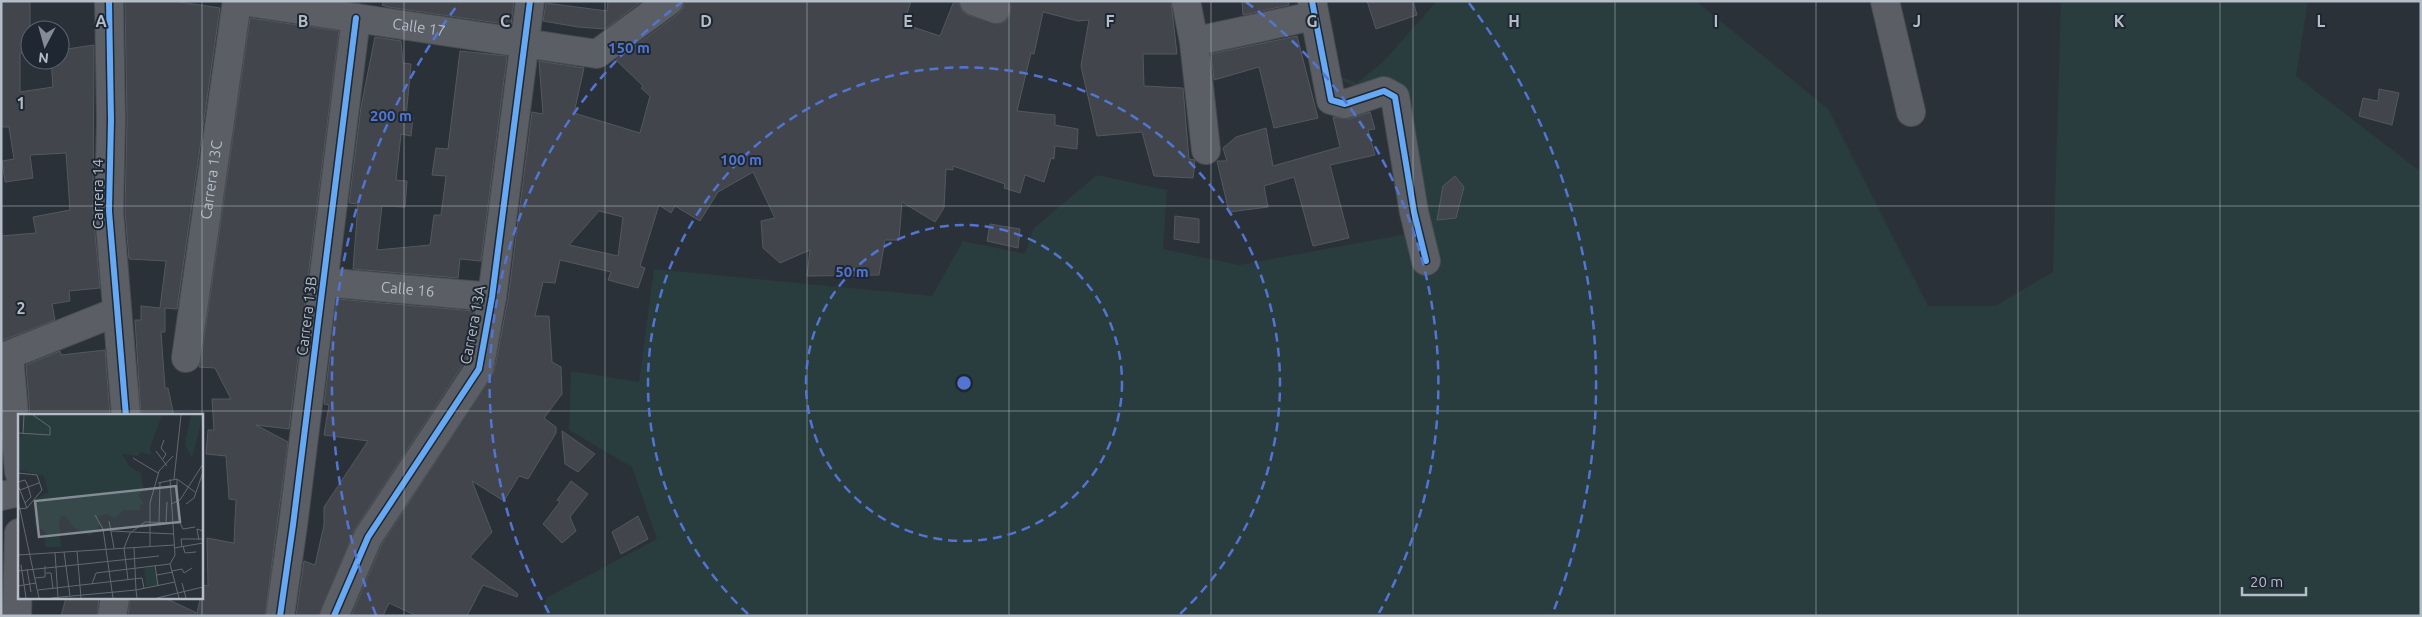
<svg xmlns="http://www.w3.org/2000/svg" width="2422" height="617" viewBox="0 0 2422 617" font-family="Ubuntu,sans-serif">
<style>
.green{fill:#293c3e}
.building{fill:#42464c;stroke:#53585f;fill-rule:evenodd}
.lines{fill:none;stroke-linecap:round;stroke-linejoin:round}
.minor-casing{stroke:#484d53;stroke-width:30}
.minor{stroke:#5b5f65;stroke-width:28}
.cycleway-casing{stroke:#1e2732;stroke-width:9}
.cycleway{stroke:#66a8f1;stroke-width:6}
.grid{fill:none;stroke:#b5bdc8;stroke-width:1;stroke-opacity:0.55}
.ring{fill:none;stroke:#5275d2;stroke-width:2.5;stroke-dasharray:9 6}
.labels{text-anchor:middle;stroke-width:4;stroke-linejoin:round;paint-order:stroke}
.street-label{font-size:15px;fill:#b5bdc8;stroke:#1e2732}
.inset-road{fill:none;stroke:#626972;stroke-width:1}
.view{fill:#858c96;fill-opacity:0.15;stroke:#858c96;stroke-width:2.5}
.inset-edge{fill:none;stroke:#b5bdc8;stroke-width:2.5}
.grid-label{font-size:16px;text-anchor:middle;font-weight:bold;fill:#b5bdc8;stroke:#1e2732;stroke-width:4;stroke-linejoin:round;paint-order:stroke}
.centre{fill:#5275d2;stroke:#1e2732;stroke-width:2.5}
.ring-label{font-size:15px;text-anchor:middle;font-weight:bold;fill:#5275d2;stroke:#1e2732;stroke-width:4;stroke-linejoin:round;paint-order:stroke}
</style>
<rect width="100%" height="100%" fill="#2b3138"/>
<path class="green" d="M1437,1H1696L1828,109L1928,306H1995L2053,272L2061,1H2308L2296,76L2421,172V616H544L546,598L657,539L632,467L569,430L571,371L639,382L654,269L932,296L963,241L1025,254L1033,229L1097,175L1167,190L1163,249L1239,265L1407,234L1387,103L1318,68L1357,83L1384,61Z"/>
<path class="building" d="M1,1H30V54L20,53V92L53,87L51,60H60V50L94,45L93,211L100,288L69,291L70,301L52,304L55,320L1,341V236L36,233L33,217L70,210L66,153L30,155L33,178L5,182L2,161L14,159L9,127H1Z
M125,1H174L220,8L177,309L165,308V332H161L165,388H168L174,416H141L135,320H141V306L160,308L166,261L129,259L125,211L127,120Z
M383,1H514L511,25L388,7L382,5Z
M608,1H642L605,29L578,27L543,21L546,3L607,11Z
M684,1H911L904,24L940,36L954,1H959L962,11L968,15L998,24L1006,21L1010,15L1011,7L1009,1H1171L1177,54H1143L1144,86L1183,88L1189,159L1195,160L1193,178L1154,176L1142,132L1097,136L1081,66L1089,20L1078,21L1043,12L1034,54L1031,53L1017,111L1055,115V125L1078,129L1077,149L1055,146L1054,159L1051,158L1044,182L1025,175L1020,193L1004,188L1005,184L953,166V170L946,169L944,208L935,222L902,202L899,240H885L879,275L807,276L810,250L780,263L763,248L761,221L775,218L753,172L718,192L700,221L675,206L671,213L659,205L640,266L645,268L638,288L608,280L611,272L560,260L555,283L543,282L535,316H549L552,362L561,367L562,394L544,418L556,427V433L528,479L519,476L504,501L472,481L492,532L470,557L518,594L517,597L483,585L467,616H417L389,603L383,616H351L382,544L494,372L508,299L532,112L543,114L539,61L584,68L574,113L640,133L650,96L641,88L643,86L616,60L678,14L683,8ZM599,211L623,217L618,256L569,245Z
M1242,1H1288L1289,5L1243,15Z
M1367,1H1413L1417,15L1376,29Z
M250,18L339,31L289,429L256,425L288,442L265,616H128L130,598H165L197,613L203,585L208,586L207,538L234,543L236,500L229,499L226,456L206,454L208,430H214L212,399H231L215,368L199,367L201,360Z
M1297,36L1318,118L1274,128L1259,67L1214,80L1211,54Z
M375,37L401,41L403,63L411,64L406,117H413L411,136L401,134L396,180L407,181L405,207L382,206L377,250L430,245L434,215H441L446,176L432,175L436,148L448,149L460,51L507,56L481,261L460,259L458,278L353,269L358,204L349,203L361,107Z
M2379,89L2399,93L2392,125L2359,116L2363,98L2378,101Z
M1370,112L1375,129L1368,130L1375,155L1330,165L1349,238L1313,246L1294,177L1264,186L1268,207L1229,212L1217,161H1227L1223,148L1236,137L1266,128L1273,166L1340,147L1333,117L1349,119Z
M1455,176L1464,187L1456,218L1437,220L1443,186Z
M1175,216L1199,219V243L1174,239Z
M990,224L1020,229L1018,248L987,241Z
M337,299L474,311L464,363L355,529L319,616H296L304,561L315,565L324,525V507L368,441L324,435L329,405L324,404Z
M105,350L110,416H30L26,365L60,351L61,355Z
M562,431L595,454L578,472L565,464Z
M571,481L588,494L570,517L576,531L562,543L543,524L560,502L557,500Z
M638,516L648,539L621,554L612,532Z
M66,598H99L97,616H61Z"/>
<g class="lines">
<g class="minor-casing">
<g id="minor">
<path d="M109,1L111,120L109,211L126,416"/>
<path id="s1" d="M242,1L597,54L669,1"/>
<path d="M974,1L996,9"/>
<path d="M1186,1L1194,42L1206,150"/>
<path d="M1312,1L1331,100L1345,104L1384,91L1395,97L1414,212L1426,261"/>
<path d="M1885,1L1911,112"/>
<path d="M1206,39L1313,16"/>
<path id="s2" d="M323,282L492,297"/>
<path d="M9,355L19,472"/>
<path d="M1,358L116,312"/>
<path id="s3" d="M186,358L237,1"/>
<path d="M1,496L19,492"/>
<path d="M17,616L19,533"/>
<path d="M112,616L115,598"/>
<path d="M280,616L293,525L356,18"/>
<path d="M334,616L368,537L479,369L492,297L530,1"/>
</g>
</g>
<use href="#minor" class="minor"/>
<g class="cycleway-casing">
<path id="cycleway" d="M109,1L111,120L109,211L126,416
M1312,1L1331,100L1345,104L1384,91L1395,97L1414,212L1426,261
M280,616L293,525L356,18
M334,616L368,537L479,369L492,297L530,1"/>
</g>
<use href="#cycleway" class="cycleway"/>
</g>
<path class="grid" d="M202,1V616M404,1V616M605,1V616M807,1V616M1009,1V616M1211,1V616M1413,1V616M1615,1V616M1816,1V616M2018,1V616M2220,1V616M1,206H2421M1,411H2421"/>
<g class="ring">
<circle cx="964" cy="383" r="158"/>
<path d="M748 614A316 316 0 1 1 1180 614"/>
<path d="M549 613A474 474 0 0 1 682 2M1246 2A474 474 0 0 1 1379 613"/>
<path d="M376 615A632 632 0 0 1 459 3M1469 3A632 632 0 0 1 1552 615"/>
</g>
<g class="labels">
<g class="street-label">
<text dy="5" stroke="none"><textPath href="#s1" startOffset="179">Calle 17</textPath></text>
<text dy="5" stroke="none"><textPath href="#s3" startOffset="180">Carrera 13C</textPath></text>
<text transform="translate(98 194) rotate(-90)" y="5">Carrera 14</text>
<text dy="5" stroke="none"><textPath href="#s2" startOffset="85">Calle 16</textPath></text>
<text transform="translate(307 316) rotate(-83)" y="5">Carrera 13B</text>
<text transform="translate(473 325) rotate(-79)" y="5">Carrera 13A</text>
</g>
</g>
<g transform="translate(18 414)">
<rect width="185" height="185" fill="#2b3138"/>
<path d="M2,1H144L132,34L133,41L123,38L120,42L104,40L112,53L123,59L126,76L120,81L126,90H122V96H106L97,104L88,100L79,103L82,111L72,122L55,113L48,102H44L41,105L43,133H27L28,118L17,111V86L30,78L26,62L1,56L0,25L5,20ZM173,1H185L174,44L167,30ZM137,153L140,171L128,173L126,154Z" fill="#293c3e"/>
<path class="inset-road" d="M0,19L32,21V13L15,1M5,20L6,1M138,37L149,52M115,44L140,59M145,45L148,40L143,34L146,26M0,59L19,61L24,76L9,94L0,95M152,65L157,141L152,150L161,184M156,65L163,1M159,65V87M0,68L7,66L10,72L13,83L7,89M140,69L159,65L177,78M0,71L9,94M2,76L21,69M0,86L21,184M153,90L162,86L185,50M168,90L176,84L185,58M77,101L85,115M91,107L96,134M141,109L142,68M148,109L149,88M85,115L95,184M93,117L156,120M181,126L179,115L185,117M165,132L167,139L178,138M132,133V89L141,57L155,42M164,133L163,125H185M116,134L118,176L157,168M156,134L185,129M59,137L63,184M37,138L40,184M46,138L52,182M0,141L156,131M3,151L8,184M137,151L140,172M9,155L13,178M0,157L141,142M154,157L164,155L166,159L174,154M28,159H33L35,175M139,161L155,158M17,164L27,163V152M110,166L106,134L112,119L127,108L162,109L165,115L177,113M164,169L168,184M74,170L78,159L152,150M0,172L18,169M20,176L124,164L126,174M33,184L118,176L119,184M139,184L185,173"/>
<path class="view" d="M158,72L162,108L21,123L17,87Z"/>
<rect width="185" height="185" class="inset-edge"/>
</g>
<g class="grid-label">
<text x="101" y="27">A</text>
<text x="303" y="27">B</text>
<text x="505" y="27">C</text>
<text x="706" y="27">D</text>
<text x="908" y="27">E</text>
<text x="1110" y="27">F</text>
<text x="1312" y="27">G</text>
<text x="1514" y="27">H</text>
<text x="1716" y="27">I</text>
<text x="1917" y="27">J</text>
<text x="2119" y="27">K</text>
<text x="2321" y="27">L</text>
<text x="21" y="109">1</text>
<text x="21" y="314">2</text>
</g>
<circle cx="964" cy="383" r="8" class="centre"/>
<g class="ring-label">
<text x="629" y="53">150 m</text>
<text x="391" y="121">200 m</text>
<text x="741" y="165">100 m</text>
<text x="852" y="277">50 m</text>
</g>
<rect width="2422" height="617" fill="none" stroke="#b5bdc8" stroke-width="5"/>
<g transform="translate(45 45) rotate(186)"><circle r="24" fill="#1e2732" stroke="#5a636e"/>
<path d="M0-4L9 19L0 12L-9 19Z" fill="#858c96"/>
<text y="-8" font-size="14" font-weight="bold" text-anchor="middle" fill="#b5bdc8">N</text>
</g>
<path d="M2242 587v8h64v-8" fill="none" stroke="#b5bdc8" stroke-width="2.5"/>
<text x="2250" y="587" font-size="15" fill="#b5bdc8" stroke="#1e2732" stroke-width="4" paint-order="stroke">20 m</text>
</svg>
